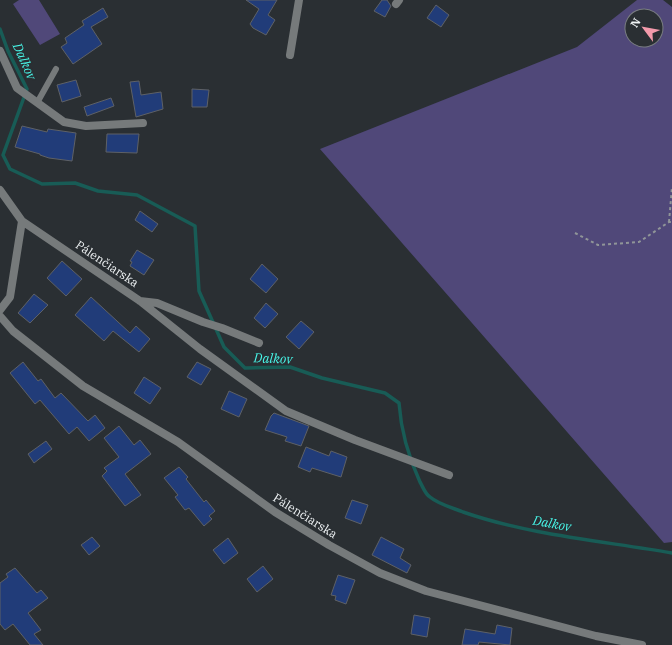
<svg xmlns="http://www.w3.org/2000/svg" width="672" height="645" viewBox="0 0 672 645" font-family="'IBM Plex Serif',serif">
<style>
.green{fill:#504879;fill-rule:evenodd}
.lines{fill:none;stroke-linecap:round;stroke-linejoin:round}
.stream{stroke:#185c56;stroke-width:3.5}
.building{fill:#213c79;stroke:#5e6166}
.path{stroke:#909598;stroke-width:2;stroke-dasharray:3 3;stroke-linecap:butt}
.lane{stroke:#767a7b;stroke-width:6}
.street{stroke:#767a7b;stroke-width:8}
.labels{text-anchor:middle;stroke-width:3.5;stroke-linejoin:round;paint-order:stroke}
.street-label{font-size:12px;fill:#eff3f5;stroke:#2a2f33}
.water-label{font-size:13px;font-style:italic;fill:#48f8ea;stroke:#2a2f33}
</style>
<rect width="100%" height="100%" fill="#2a2f33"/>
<path class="green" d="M19,0H39L60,34L40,45L13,4Z
M637,0H663L672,7V542L664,543L320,149L577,47ZM632,16H656V40H632Z"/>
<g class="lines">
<path class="stream" d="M0,29L8,51L27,89L3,155L10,169L42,184L75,183L98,191L137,195L195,226L199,291L224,347L245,368L290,367L322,378L385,393L399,403C401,431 408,456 420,482C423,487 425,494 430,497C438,504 453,508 463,512C529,535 603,541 672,553"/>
</g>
<path class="building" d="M246,0H277L268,15L275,20L266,35L253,28L250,24L259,9Z
M382,0H387L391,6L385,17L374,11Z
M436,5L449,15L441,27L427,18Z
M103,8L108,17L91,27L102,44L73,64L61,47L67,43L65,38L84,25L82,21Z
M76,80L81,96L62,102L57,85Z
M139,81L141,95L161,92L163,109L136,117L130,82Z
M192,89L209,90L207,107H192Z
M111,98L114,106L87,116L84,107Z
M22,126L47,132L48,129L76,133L72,161L49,158L40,155V154L15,147Z
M107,134H139L137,153L106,152Z
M140,211L158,224L152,232L135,220Z
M137,250L154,260L144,275L130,266L132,262L130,261Z
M62,261L82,279L66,296L47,278Z
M262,264L278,279L266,293L250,279Z
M34,294L48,305L30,323L18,313Z
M91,297L130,333L136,326L150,339L139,352L113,331L104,341L75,315Z
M266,303L278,314L265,328L254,318Z
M301,321L314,332L299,349L286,337Z
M23,362L38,381L41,379L55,398L61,393L88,421L95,415L105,428L89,441L77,427L69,434L40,400L35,404L10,373Z
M197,362L211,369L201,385L187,377Z
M144,377L161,388L150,404L134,393Z
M229,391L247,399L239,417L221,409Z
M274,413L309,426L301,446L285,441L287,437L265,430L271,416Z
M119,426L134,445L140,440L151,454L125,474L141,495L125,506L102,476L107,471L104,468L119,457L104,438Z
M46,441L52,449L34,463L28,454Z
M306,447L329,456L331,451L347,457L341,477L312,468L310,472L298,467Z
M179,467L188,477L186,479L204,502L206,500L215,511L209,516L212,519L204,526L189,508L185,510L175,497L178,495L164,478Z
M352,500L368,505L361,524L345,518Z
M92,537L100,546L89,555L81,545Z
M381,537L404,549L400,558L411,565L407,573L372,555Z
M228,538L238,553L224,564L213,550Z
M263,566L273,579L257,592L247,579Z
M15,568L37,593L41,590L48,598L28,613L41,630L34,634L43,645H30L13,624L5,630L0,624V583L8,577L6,574Z
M338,575L355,580L346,604L335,600L336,596L331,595Z
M414,615L430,618L427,637L411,634Z
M497,625L512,628L510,645L479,642L478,645H462L465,629L495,634Z"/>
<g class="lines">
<path class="path" d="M669,222L672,187
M575,233L598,245L639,242L669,222H672"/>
<path class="lane" d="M37,103L56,69"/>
<path class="street" d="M396,4L399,0
M0,51L17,88L64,122L86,126L143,123
M290,55L299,0
M0,190L22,221L10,297L0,310
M22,221L140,301L200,349L286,411L355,440L449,475
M140,301L157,303L203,322L222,328L259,343
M0,316L13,331L83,386L178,442L275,512L329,545L380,573L426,591L596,636L642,645"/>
</g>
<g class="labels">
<g class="street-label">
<text transform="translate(107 264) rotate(34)" y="4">Pálenčiarska</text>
<text transform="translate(305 516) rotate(32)" y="4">Pálenčiarska</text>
</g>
<g class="water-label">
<text transform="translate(25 61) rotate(66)" y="5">Dalkov</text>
<text transform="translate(273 358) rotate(2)" y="5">Dalkov</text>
<text transform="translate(552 523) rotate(10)" y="5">Dalkov</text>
</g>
</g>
<g transform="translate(644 28) rotate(302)"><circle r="19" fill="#2a2f33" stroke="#797d81"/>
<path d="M0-3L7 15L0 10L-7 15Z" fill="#f39aab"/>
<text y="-6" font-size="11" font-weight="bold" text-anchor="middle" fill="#eff3f5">N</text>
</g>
</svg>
